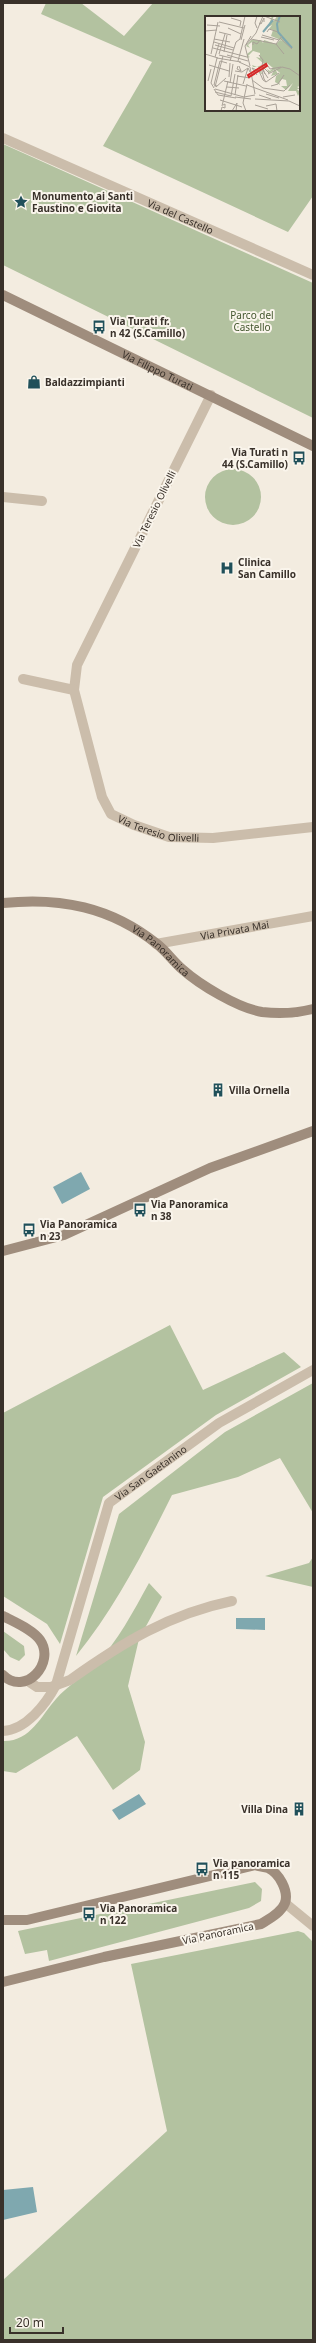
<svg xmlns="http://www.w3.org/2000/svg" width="316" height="2343" viewBox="0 0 316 2343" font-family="'Noto Sans',sans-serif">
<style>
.green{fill:#b3c2a0;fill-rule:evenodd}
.water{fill:#7fa8af}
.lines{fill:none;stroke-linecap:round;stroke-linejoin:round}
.street{stroke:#cbbdab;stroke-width:10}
.secondary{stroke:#9f8d7d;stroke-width:10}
.labels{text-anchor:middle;stroke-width:4;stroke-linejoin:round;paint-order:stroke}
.poi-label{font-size:10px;font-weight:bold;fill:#39312a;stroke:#faf5ec;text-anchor:start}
.street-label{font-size:10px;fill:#39312a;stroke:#faf5ec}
.park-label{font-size:10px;fill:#44572f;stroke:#faf5ec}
.inset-river{fill:none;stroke:#7fa8af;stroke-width:2}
.inset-road{fill:none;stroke:#a9a197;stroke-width:1}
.view{fill:#d62828;fill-opacity:0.15;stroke:#d62828;stroke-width:2}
.inset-edge{fill:none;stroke:#39312a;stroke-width:2}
</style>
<rect width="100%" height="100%" fill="#f3ece0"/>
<path class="green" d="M46,3H81L124,36L153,3H313V196L288,232L103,146L152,62L41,14ZM206,17H299V110H206Z
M3,144L313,283V418L3,265Z
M205 497a28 28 0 1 1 56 0a28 28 0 1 1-56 0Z
M170,1325L203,1390L284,1352L301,1367L216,1415L103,1497L60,1644L47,1624L3,1596V1413Z
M313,1383V1513L280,1458L238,1477L172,1495C144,1551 116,1607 76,1656L119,1514L225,1432Z
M313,1557V1587L265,1576L309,1563Z
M149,1583L162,1597L139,1639L128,1686L145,1742L140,1770L113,1790L77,1736L16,1773L3,1771V1741C30,1742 41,1716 56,1699C67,1686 83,1677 95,1665C118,1641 133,1612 149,1583Z
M3,1631L24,1646L25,1655L19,1661L10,1657L3,1649Z
M255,1882L262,1889L261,1901L249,1908L49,1961L47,1950L25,1954L18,1931Z
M298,1931L304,1933L313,1942V2340H3V2280L167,2131L131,1964Z"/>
<path class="water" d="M81,1172L90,1189L62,1204L53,1187Z
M236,1618H265V1630L236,1629Z
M139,1794L146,1804L119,1820L112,1810Z
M33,2187L37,2212L3,2220V2190Z"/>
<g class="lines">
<g class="street">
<path id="s1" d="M3,138L313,275"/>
<path id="s2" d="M211,395L77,665L74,690L102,797L111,814L134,825L169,837L213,838L313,827"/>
<path d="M3,497L42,501"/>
<path d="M23,679L74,690"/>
<path id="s3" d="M156,944L313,916"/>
<path d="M28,1681L37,1687H51L70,1680C122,1643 169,1614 232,1601"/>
<path id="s4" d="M3,1731C26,1730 46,1704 56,1685L109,1503L219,1423L313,1370"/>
<path d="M285,1903L313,1926"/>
</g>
<g class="secondary">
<path id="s5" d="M3,295L313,446"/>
<path id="s6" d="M3,903C60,897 111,907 157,944C166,951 173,961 182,969C200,985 238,1008 262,1012C279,1014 297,1013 313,1009"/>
<path d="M3,1251L64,1235L210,1168L313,1131"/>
<path d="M3,1616C14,1622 32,1629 40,1640C56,1663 25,1697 3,1675"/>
<path d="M3,1920H27L255,1865C259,1866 264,1867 268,1868C279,1873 289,1891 285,1903C281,1913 269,1919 261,1924L104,1957L3,1982"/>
</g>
</g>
<defs>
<g id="sight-bare" transform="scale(1.08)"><path d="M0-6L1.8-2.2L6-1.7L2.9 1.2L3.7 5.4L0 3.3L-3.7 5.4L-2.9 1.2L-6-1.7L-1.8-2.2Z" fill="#20505a" stroke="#faf5ec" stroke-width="2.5" paint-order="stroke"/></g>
<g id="bus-bare" transform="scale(1.08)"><path d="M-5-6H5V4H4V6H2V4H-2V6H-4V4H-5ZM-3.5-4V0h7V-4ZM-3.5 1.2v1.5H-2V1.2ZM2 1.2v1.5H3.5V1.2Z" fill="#20505a" stroke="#faf5ec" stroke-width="2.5" paint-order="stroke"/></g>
<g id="shop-bare" transform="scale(1.08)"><path d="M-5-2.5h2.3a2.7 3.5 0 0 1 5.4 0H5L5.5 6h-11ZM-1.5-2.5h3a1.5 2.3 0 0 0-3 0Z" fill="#20505a" stroke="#faf5ec" stroke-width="2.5" paint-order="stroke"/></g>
<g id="hospital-bare" transform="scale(1.08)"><path d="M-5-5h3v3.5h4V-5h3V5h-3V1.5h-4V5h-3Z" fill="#20505a" stroke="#faf5ec" stroke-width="2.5" paint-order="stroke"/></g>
<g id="building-bare" transform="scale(1.08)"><path d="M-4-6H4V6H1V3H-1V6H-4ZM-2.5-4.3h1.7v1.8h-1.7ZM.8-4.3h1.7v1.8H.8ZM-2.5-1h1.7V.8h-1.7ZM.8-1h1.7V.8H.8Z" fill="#20505a" stroke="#faf5ec" stroke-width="2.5" paint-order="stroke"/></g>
</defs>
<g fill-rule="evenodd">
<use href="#sight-bare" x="21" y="202"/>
<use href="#bus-bare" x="99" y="327"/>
<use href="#shop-bare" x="34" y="382"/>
<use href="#bus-bare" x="299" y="458"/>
<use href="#hospital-bare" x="227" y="568"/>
<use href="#building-bare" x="218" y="1090"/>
<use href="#bus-bare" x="140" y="1210"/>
<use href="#bus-bare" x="29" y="1230"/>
<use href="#building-bare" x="299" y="1809"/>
<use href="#bus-bare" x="202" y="1869"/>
<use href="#bus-bare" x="89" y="1914"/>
</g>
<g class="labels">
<g class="poi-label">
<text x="32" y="200">Monumento ai Santi<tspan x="32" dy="12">Faustino e Giovita</tspan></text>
<text x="110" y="325">Via Turati fr.<tspan x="110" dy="12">n 42 (S.Camillo)</tspan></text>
<text x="45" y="386">Baldazzimpianti</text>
<text x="288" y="456" text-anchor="end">Via Turati n<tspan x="288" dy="12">44 (S.Camillo)</tspan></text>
<text x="238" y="566">Clinica<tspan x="238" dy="12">San Camillo</tspan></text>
<text x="229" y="1094">Villa Ornella</text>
<text x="151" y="1208">Via Panoramica<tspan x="151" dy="12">n 38</tspan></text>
<text x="40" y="1228">Via Panoramica<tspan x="40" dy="12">n 23</tspan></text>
<text x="288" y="1813" text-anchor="end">Villa Dina</text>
<text x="213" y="1867">Via panoramica<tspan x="213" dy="12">n 115</tspan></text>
<text x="100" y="1912">Via Panoramica<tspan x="100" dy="12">n 122</tspan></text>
</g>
<g class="street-label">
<text dy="4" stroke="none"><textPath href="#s1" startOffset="194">Via del Castello</textPath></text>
<text dy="4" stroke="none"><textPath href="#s5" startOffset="172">Via Filippo Turati</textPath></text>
<text transform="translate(154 509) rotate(-64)" y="4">Via Teresio Olivelli</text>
<text dy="4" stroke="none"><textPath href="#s2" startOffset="507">Via Teresio Olivelli</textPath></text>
<text dy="4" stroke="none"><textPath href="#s3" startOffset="80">Via Privata Mai</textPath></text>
<text dy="4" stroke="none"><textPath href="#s6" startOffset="171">Via Panoramica</textPath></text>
<text dy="4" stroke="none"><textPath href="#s4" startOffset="314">Via San Gaetanino</textPath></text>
<text transform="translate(218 1933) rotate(-12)" y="4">Via Panoramica</text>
</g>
<g class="park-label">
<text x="252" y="319">Parco del<tspan x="252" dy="12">Castello</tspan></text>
</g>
</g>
<g transform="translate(205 16)">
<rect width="95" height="95" fill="#f3ece0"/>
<path d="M67,0H69L67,4L69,5L72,0L94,1L95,70L92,71L95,73H92L95,76L93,80L91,75H83L88,67L81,74L76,70H82L81,64L77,63L74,66L75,69L70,66L71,60L75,57L70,53L73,58L66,60L69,54L64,57L62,53L65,55L68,52L62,47V51L59,52L58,49L54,52L59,53V56L57,53L56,55L57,58H56L53,51H48L47,49L52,51L59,48L51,41L55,42V37L48,35L43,40L45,41L42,42V38L47,34V26L43,29L45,32L41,30L46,24H56L58,27L59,24L71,28L75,24L81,26L66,20L68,14L64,13L67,9L63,11Z" fill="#b3c2a0"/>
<path class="inset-river" d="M75,0L72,8L73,16L87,32M58,16L68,4"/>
<path class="inset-road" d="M59,0L75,6M26,2L36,5L35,10M14,6L39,12M54,7L56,8L59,2V6M2,9L15,10M23,12L36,18M52,12L50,7L52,0M0,15L12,14M14,16L26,19M62,16L64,13L73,16M57,19L74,24M56,21L69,24M75,22L87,33M9,23L25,26M46,23L71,28L77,20M36,24L40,9M9,26L29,32M71,28L79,38M10,29L28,34M41,29L51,17L58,0M48,29V26L52,28L55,24M8,32L42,41M19,36L22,19M0,38L13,42M6,38L13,6M14,38L20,18M14,39L26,42M22,39L43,45M54,39L58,44L57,50M10,41L14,28M25,45L31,26L35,23L40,0M33,45L39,23M34,46L45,51L50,78M4,49L24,55M33,50L32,53L36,55L34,50M45,50L40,30L46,20M63,50L65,53L76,51M30,55L37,56L43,52L45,56M60,58L57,50L64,57M63,58L77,51L85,53L95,60M52,59L47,52L54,55L58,64L61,66L59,63L57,55V53L63,62M32,60L45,62M24,61L25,47M47,64L58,72L79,75L85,69M3,65L6,53M19,65L41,70M61,66L74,57M25,67L28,48M38,68L43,52M42,69L83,84M12,70L9,69L15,45L22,47M66,70L73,68L79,59M10,71L18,40M11,71L21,62M22,71L34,72M9,72L6,67L12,42L36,46M9,73L13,79L31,82M10,73L39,81L50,79M10,76L26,80M61,78L74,82M30,79L33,59M54,79L66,83M26,80L30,58M30,81L46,83M78,81L90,79M50,83L84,85L95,90M15,84L37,91M50,89L63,93M17,90L23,65M61,90L71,88L72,95M16,95L17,91L20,92V88L18,89M27,95L32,87L31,95M41,95L38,87L42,68"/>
<path class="view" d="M61,48L62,50L44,61L43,59Z"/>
<rect width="95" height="95" class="inset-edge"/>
</g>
<rect width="316" height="2343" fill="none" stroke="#39312a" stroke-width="8"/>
<path d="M10 2327v6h53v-6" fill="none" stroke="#39312a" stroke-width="2"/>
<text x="16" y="2327" font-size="12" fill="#39312a" stroke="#faf5ec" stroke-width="3" paint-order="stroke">20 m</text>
</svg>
